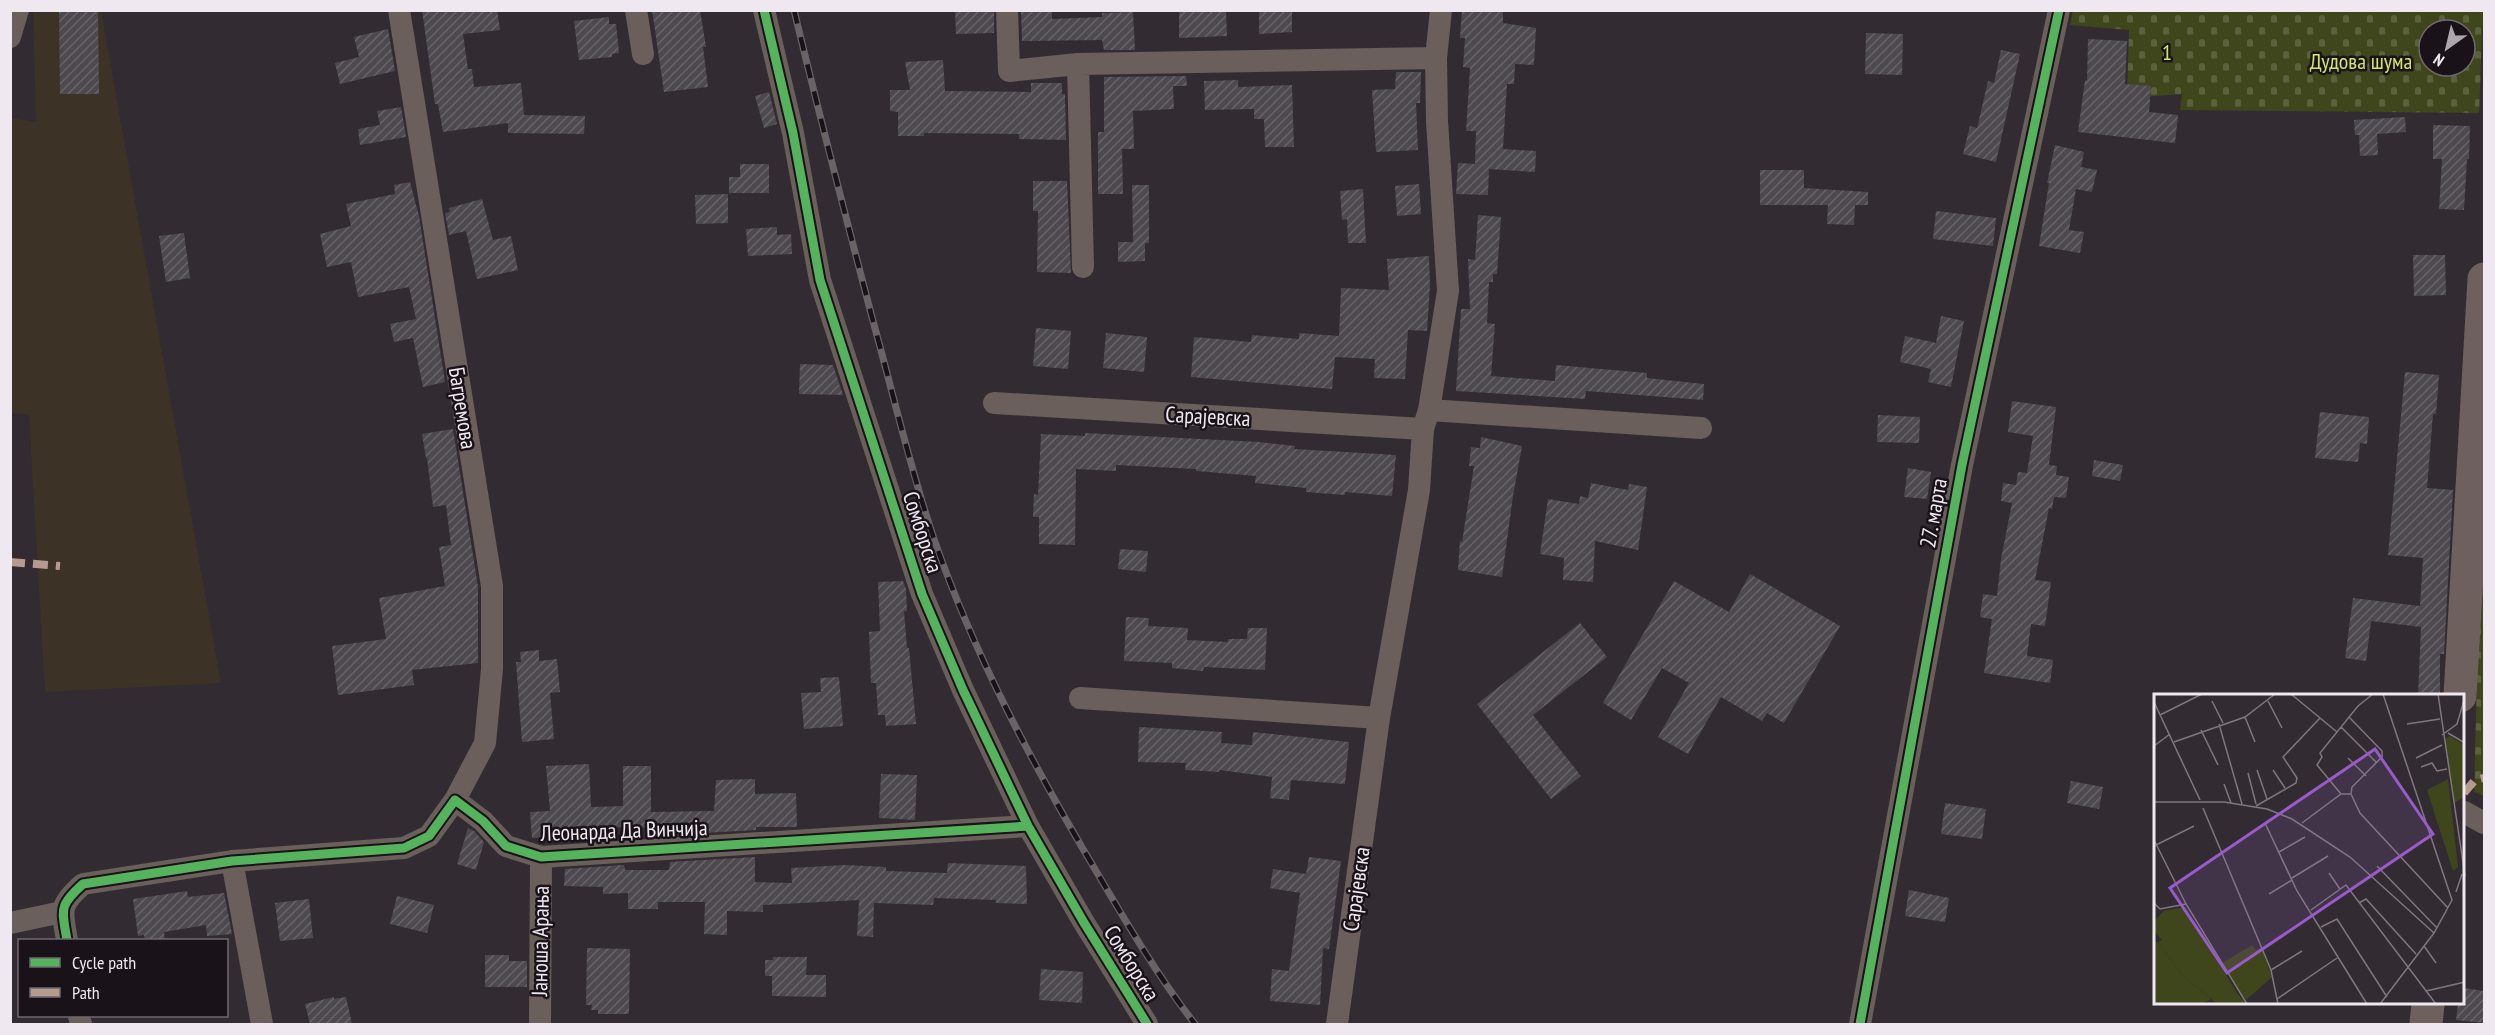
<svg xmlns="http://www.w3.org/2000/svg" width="2495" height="1035" viewBox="0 0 2495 1035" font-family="'PT Sans Narrow',sans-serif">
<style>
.industrial{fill:#3c3226}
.cemetery{fill:url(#cemetery-stones);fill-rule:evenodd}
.building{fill:url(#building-hatch)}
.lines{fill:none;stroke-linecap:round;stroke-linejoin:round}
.street{stroke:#6b5f5c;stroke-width:22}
.secondary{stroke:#6e615d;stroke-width:33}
.rail-casing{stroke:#6a6265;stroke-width:7}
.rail{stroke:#191319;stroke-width:4.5;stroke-dasharray:14;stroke-linecap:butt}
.quiet{stroke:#b69a8f;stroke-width:8;stroke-dasharray:15 8;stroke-linecap:butt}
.cycleway-casing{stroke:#191319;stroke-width:13}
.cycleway{stroke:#56b35d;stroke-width:9}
.labels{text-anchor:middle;stroke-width:5;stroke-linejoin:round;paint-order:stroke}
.park-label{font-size:22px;fill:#d0e767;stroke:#191319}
.street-label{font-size:22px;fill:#f0e8f0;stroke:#191319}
.inset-road{fill:none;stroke:#7e777e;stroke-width:1.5}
.view{fill:#985bcb;fill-opacity:0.15;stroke:#985bcb;stroke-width:3}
.inset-edge{fill:none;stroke:#f0e8f0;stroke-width:3}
</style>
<defs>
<pattern id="cemetery-stones" width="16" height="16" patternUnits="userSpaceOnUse" patternTransform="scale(1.5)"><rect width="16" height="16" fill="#3f461b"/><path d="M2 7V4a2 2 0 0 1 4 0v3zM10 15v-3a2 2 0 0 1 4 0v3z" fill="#5b613c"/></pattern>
<pattern id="building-hatch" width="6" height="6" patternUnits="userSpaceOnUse" patternTransform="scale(1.5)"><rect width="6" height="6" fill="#4d494f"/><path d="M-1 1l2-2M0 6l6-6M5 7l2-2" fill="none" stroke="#676369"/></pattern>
</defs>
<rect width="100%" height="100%" fill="#322c32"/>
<path class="industrial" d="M33,11H101L221,683L45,692L29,415L11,413L10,118L36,122Z"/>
<path class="cemetery" d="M2073,10L2483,11L2479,113L2180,110L2182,94L2127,98L2129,30L2070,25ZM2429,30H2465V66H2429Z
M2484,478V796L2474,792L2480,561Z"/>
<path class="building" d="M59,10H98L99,94H60Z
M422,10H497L500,30L463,34L468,69H472L474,87L521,83L524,115L585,116L584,134L508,133V123L443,132L438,104H435Z
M652,10H700L706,47H703L708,87L664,92Z
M955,10H994V33L956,34Z
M1021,10H1052V19L1102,17V13L1133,12L1135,50H1104L1102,40L1022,41Z
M1179,10H1226L1227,36L1179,38Z
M1259,10H1292V32L1259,34Z
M1462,10H1503V23L1536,28L1534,65L1515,64L1514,84H1507L1503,149L1536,151L1535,172L1489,169L1488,195L1456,194L1458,163L1475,164L1476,131H1466L1470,68L1463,67L1465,38H1460Z
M609,17V24H616L619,53L612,54V57L579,60L574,21Z
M388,29L395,71L340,84L335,63L359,57L354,37Z
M1866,33L1903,34L1902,75L1865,74Z
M2088,39L2127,41L2125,84L2151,86L2149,112L2178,115L2175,143L2078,132L2085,80L2087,81Z
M2001,50L2020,54L1996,162L1963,154L1970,126L1977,128L1988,81L1994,83Z
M943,60L945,91L1031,92V83H1062V94H1065L1066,140L1019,139V134L924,133V136H898V112L890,111V90H910L905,62Z
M1396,72H1421L1420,103H1416L1418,150L1376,152L1372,90L1395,89Z
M1186,76L1187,86H1173L1174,109L1133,111L1134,149H1122L1123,194H1098V132H1104V77Z
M1238,80V87L1292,85L1294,147H1265L1264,119H1254V109L1205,110L1204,81Z
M769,92L777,124L764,128L755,96Z
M401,107L406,137L360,145L358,129L380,125L377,111Z
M2405,117L2406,132L2377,134L2378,155L2360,156L2359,135H2355L2354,120Z
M2433,125L2470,126L2469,159H2467L2464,210L2439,209L2442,159H2433Z
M2055,145L2084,152L2081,167L2097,170L2092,192L2076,189L2069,230L2084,232L2080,253L2039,246L2049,183H2047Z
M740,164H769V193H729V177H740Z
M1760,170H1804V188L1868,192V205H1855L1854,225L1827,224L1828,205H1760Z
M1033,181H1067L1071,273L1037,272L1038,211H1033Z
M410,182L419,216L445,382L423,387L413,338L394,342L390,324L416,319L409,287L358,297L351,262L327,267L320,234L351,226L346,204L395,194L394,185Z
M1419,184L1421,214L1397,216L1395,186Z
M1132,185H1149V243H1145V261L1118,262V242H1133Z
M1363,189L1366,243H1348L1347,219L1342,220L1340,191Z
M728,194V223L696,224L695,195Z
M482,199L493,240L511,236L518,270L477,279L466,231L449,235L445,213L450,212L449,208Z
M1936,211L1996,218L1993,246L1933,239Z
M1478,215L1501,217L1497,274H1493V282H1489L1487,323L1495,324L1491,376L1555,381L1556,365L1647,373V378L1704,384L1703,400L1586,391L1585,399L1456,391L1461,309H1470L1468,259L1475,260Z
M777,227V235L791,234L792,254L748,256L746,229Z
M184,233L190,278L166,282L159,236Z
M2413,255H2445L2446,295L2414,296Z
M1429,256L1430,285L1427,331L1408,330L1405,379L1374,378L1375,359L1335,357L1332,389L1191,377L1194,337L1251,342L1252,335L1299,339V333L1339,336L1341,288L1389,290L1387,259Z
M1941,316L1964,321L1951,387L1928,382L1931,369L1900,362L1905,336L1936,343Z
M1036,328L1071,331L1068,369L1033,366Z
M1106,333L1147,337L1144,372L1103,368Z
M800,364L833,365L843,395L799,394Z
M2405,372L2439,375L2436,414H2433L2427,488L2453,490L2444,654H2440V696H2418L2421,627L2371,621L2366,661L2345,658L2353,598L2420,606L2423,558L2388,555Z
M2012,401L2056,407L2049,465L2057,466L2056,475L2069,477L2066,498L2054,497L2052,509L2049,508L2035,580L2051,582L2045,626L2031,624L2027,656L2053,660L2050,683L1984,673L1992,619L1980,617L1983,594L1997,596L2001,559L2012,503L2001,501L2003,483L2016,485L2018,472L2027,473L2033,436L2008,432Z
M2320,412L2369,417L2367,444L2360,443L2358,462L2315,458Z
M1878,415L1920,417L1919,443L1877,442Z
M453,429L478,587V663L412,670L414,685L338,695L332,646L386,639L379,598L445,586L439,547L451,545L446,505L433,507L427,458H426L422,434Z
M1085,433L1259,442L1295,446L1294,449L1396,455L1392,496L1345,492V495L1306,492V488L1255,483L1256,476L1196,471V469L1116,465V471L1076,469L1075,545L1039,544V517H1033L1034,494L1038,495L1041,434L1085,436Z
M1481,437L1522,446L1513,496L1502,577L1458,570L1460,541L1462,542L1474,466H1469L1471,447L1480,448Z
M2094,460L2123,465L2120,481L2092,476Z
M1908,468L1931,472L1927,499L1904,497Z
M1591,483L1628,490L1629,484L1647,487L1638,550L1595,541L1593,582L1563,580L1564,558L1540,554L1548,499L1579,504L1580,496L1588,498Z
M1120,549L1148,551L1146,572L1118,569Z
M1750,574L1840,626L1784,723L1767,713L1762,721L1721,697L1688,754L1658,737L1689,683L1662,668L1631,720L1603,703L1674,581L1729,612Z
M903,581L906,589L907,611H904L907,648H909L916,724L886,726L885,715H878L876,683H871L869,632L880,631L878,582Z
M1126,617L1149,618L1148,626L1188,628L1187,640L1228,642V639H1247L1248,628H1267L1265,670L1204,667L1203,671L1172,668V663L1124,661Z
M1580,623L1607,657L1533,715L1581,776L1551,799L1477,704Z
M539,650V661L557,659L560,692L550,693L554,739L522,742L516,662H521L520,652Z
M839,677L843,726L804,729L801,693L821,692L820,678Z
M1139,727L1222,732L1221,743L1252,745L1253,732L1349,742L1345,784L1291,780L1289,800L1270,798L1272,777L1219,770V772L1185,770L1186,763L1138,762Z
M589,764L591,807L623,806V766H651V812L714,811L716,780L755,779V794L796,793L797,827H756V830L670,835V828L604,827L605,839L565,842L566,836L532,838L530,812L550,811L546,766Z
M881,774L917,775L915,820L879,818Z
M2071,781L2103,787L2099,809L2067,803Z
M1945,803L1986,809L1982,839L1941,834Z
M468,828L474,831L484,842L476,870L457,864Z
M755,857V882L792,883L791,868L845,865L886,867V871L947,873L948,863L1026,866L1027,904L996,903V900L934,898L933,905L874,903L873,937L857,936L859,900L763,905V912L727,911V935L704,934L705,902H658V909H628V893L603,894V887L564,886L565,869L624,865L625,870H669L670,862Z
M1309,857L1341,861L1329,949L1323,948L1320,1005L1270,1001L1272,969L1289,971L1300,893L1270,888L1273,869L1306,874Z
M1909,890L1949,898L1945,922L1905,916Z
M187,891L188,897L224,893L232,934L207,936L206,925L164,932L165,940H145L144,935L138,936L133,899Z
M397,896L434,905L427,933L390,924Z
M309,899L313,938L280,941L275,903Z
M587,948L630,949L629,1014H598V1010H591L592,1005H586Z
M485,955H509V961H527V987H485Z
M773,957H807L806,975H826V997L772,996V976H765V960H773Z
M1041,969L1083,972L1082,1003L1039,1000Z
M2463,988L2484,991V1023L2456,1020L2458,1004H2463Z
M334,997V999L346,997L352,1024H310L305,1004Z"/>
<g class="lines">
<path class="street" d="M399,10L492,586V669L485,743L455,800
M636,10L643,54
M764,10L793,133L820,280L922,594L963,690L1028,826L1083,921L1147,1024
M1007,10L1009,71L1078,64L1436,58
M10,37L18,10
M1078,64L1083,267
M994,403L1423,429
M1429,410L1701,428
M1080,698L1379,718
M2464,812L2484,823
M232,861L262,1024
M10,923L62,912
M67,940C62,910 58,906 83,884L232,861L404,848L429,836L455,800L483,821L506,846L541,857L1028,826
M79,1016L81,1024
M540,1024L541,857
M1337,1024L1379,718L1419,490L1423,429L1429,410L1448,291L1437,121L1436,58L1441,10
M1860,1024L1962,465L2059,10"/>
<path class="secondary" d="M2460,696L2484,279
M2426,1024L2428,1004"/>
<g class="rail-casing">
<path id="rail" d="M794,10C819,114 846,218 873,321C893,393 910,468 934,539C975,657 1035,769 1099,876C1129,927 1159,978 1195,1024"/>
</g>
<use href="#rail" class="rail"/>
<path class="quiet" d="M10,562L60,566
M2464,793L2475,780L2484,778"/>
<g class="cycleway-casing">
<path id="cycleway" d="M764,10L793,133L820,280L922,594L963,690L1028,826L1083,921L1147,1024
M67,940C62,910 58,906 83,884L232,861L404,848L429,836L455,800L483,821L506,846L541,857L1028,826
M1860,1024L1962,465L2059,10"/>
</g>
<use href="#cycleway" class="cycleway"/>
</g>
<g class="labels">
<g class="park-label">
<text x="2167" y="60">1</text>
<text x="2361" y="69">Дудова шума</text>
</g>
<g class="street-label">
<text transform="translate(463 408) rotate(81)" y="8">Багремова</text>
<text transform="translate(1208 416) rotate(3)" y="8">Сарајевска</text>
<text transform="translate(1933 513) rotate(-80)" y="8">27. марта</text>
<text transform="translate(923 532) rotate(72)" y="8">Сомборска</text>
<text transform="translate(624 830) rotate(-2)" y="8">Леонарда Да Винчија</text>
<text transform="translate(1356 889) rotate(-82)" y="8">Сарајевска</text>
<text transform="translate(540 941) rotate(-89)" y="8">Јаноша Арања</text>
<text transform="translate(1132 963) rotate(58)" y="8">Сомборска</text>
</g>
</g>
<g transform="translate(2154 694)">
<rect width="310" height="310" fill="#322c32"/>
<path d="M294,85L304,173L299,177L273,96Z" fill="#3f461b"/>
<path d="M31,213L83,299L92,310H63L27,280L4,248L8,246L0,237V227L10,217ZM98,251L102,256L107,253L118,283L92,306L68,269Z" fill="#3f461b"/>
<path d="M296,42L310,51V103L300,109L291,45ZM0,248H4L27,280L57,305L49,310H0Z" fill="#3f461b"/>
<path class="inset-road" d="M137,0L183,38M284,0L311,182M58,7L69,29M114,7L128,34M0,8L46,106M6,21L48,0M91,23L101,48M65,30L88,110M253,30L286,25M187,33L223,69M47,36L64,71M294,39L311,49M288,41L303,30L311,3M20,48L91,23L121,0M0,52L16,40M194,64L212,82M262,64L288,51M267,73L278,69L283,77L293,75M103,76L113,105M119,76L131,94M94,79L102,110M70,90L77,109M187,100L163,71L168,63L166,59L204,12L219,0M197,100L206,119L294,214M0,108H70L113,115L138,125L196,163L280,239M102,112L142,89L143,84L129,63L166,24M49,114L117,276L124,310M111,129L143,197L213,310M148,129L187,100H197L198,93L228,63V57L195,23M0,146L32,210L93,310M2,151L40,132M125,158L151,143M223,172L283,234M175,179L186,195M138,184L174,162M302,198L308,180M115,200L138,186M0,209L6,215L32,210M205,209L212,205L262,260M157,216L192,191L282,310M167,233L183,225L233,303M270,252L282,269M109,255L127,242M117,276L148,257M272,297L311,288M123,305L183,264M226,310L280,239L298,206L229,0"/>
<path class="view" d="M221,55L279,140L73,279L16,194Z"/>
<rect width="310" height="310" class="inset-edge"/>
</g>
<rect width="2495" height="1035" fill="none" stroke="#f0e8f0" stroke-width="24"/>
<rect x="18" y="939" width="210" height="78" fill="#191319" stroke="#6f686f" stroke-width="1.5"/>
<rect x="30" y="958" width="30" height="9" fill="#56b35d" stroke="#6f686f" stroke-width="1.5"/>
<text x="72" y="969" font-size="18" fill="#f0e8f0">Cycle path</text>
<rect x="30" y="988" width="30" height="9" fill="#b69a8f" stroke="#6f686f" stroke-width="1.5"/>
<text x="72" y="999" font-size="18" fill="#f0e8f0">Path</text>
<g transform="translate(2447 48) rotate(214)"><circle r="28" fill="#191319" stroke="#6f686f" stroke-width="1.5"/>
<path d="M0-4.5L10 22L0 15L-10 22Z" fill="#aea6ae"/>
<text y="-9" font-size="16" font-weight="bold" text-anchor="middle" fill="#f0e8f0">N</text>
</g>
</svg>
